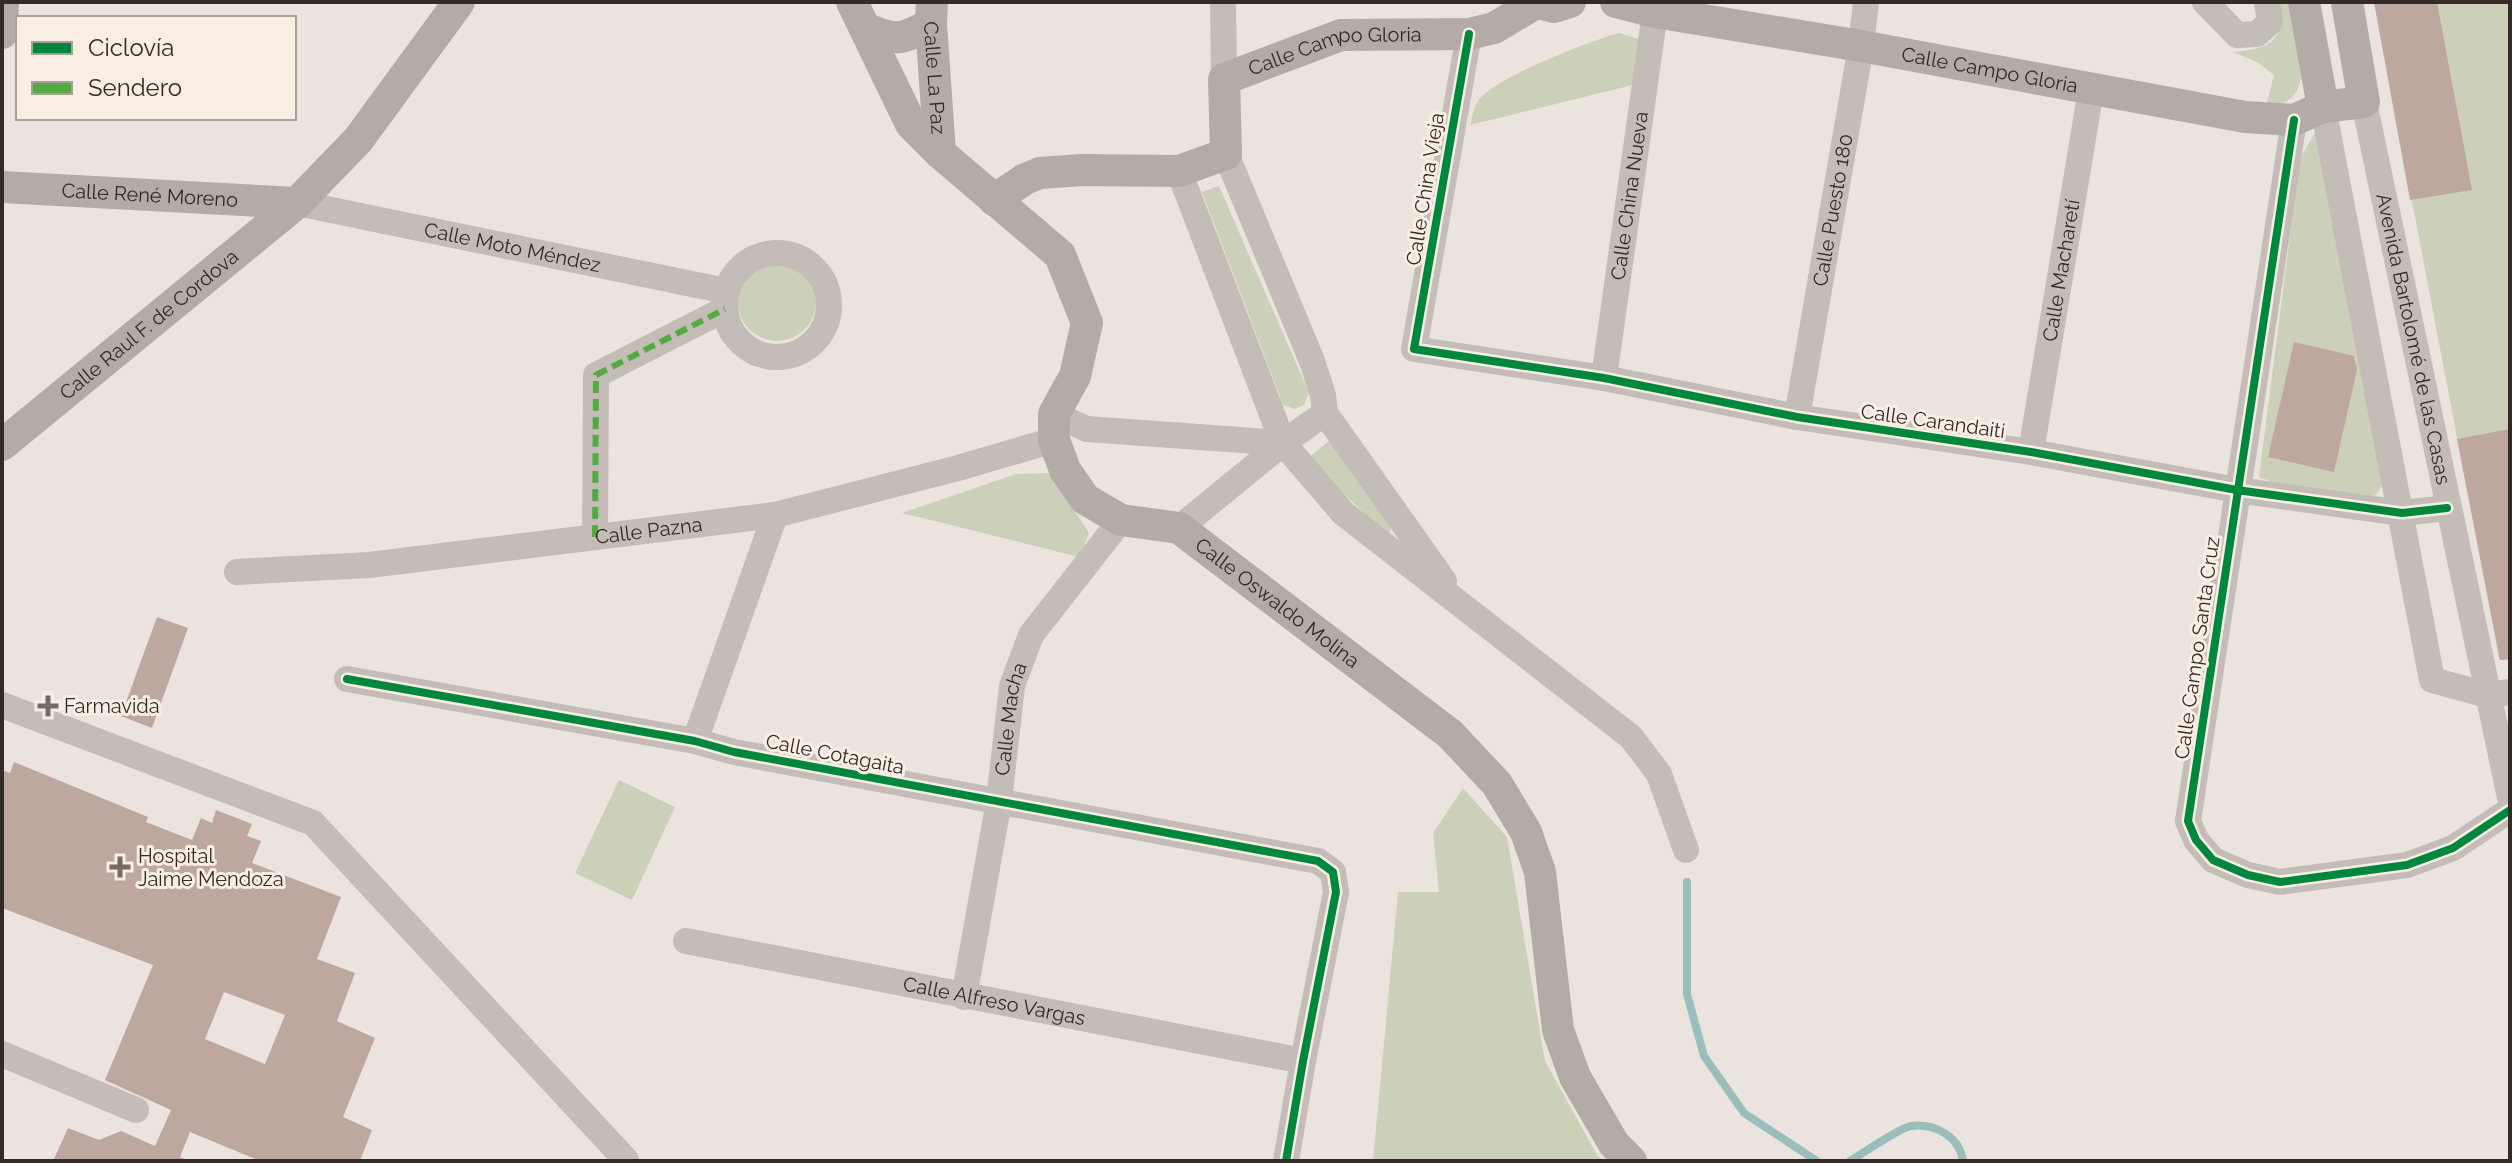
<svg xmlns="http://www.w3.org/2000/svg" width="2512" height="1163" viewBox="0 0 2512 1163" font-family="Raleway,sans-serif">
<style>
.green{fill:#cdd0b8}
.lines{fill:none;stroke-linecap:round;stroke-linejoin:round}
.stream{stroke:#9abebc;stroke-width:8}
.building{fill:#bea79f;fill-rule:evenodd}
.minor{stroke:#c4bcb7;stroke-width:26}
.major{stroke:#b3aba6;stroke-width:32}
.quiet{stroke:#54ab44;stroke-width:6;stroke-dasharray:12 6;stroke-linecap:butt}
.cycleway-casing{stroke:#f9eee4;stroke-width:13}
.cycleway{stroke:#00873e;stroke-width:8}
.poi-dot{fill:#746b66;stroke:#f9eee4;stroke-width:3}
.labels{text-anchor:middle;stroke-width:6;stroke-linejoin:round;paint-order:stroke}
.street-label{font-size:20px;fill:#342a26;stroke:#f9eee4}
.poi-label{font-size:20px;fill:#342a26;stroke:#f9eee4;text-anchor:start}
</style>
<rect width="100%" height="100%" fill="#ebe4de"/>
<path class="green" d="M2279,2H2291C2295,27 2316,88 2285,102C2280,105 2272,105 2266,106L2274,75L2257,62L2233,52C2268,49 2286,43 2279,2Z
M2374,2H2510V661L2499,658Z
M1619,33L1639,39L1637,84L1470,125C1472,118 1474,107 1478,101C1493,78 1590,41 1619,33Z
M2315,133L2383,484L2375,496L2277,484L2259,477L2300,158Z
M1219,186L1309,393L1304,405L1295,409L1283,405L1202,192Z
M738 302a39 39 0 1 1 78 0a39 39 0 1 1-78 0Z
M1330,440L1391,528L1390,532L1386,534L1307,459Z
M1050,473L1089,533L1079,557L902,513L1016,474Z
M619,780L675,807L632,900L575,873Z
M1463,788L1507,837L1545,1061L1597,1155L1603,1161H1373L1398,892H1439L1433,833Z"/>
<g class="lines">
<path class="stream" d="M1687,882V994L1704,1056L1744,1113L1817,1161
M1850,1161C1862,1154 1899,1128 1911,1126C1935,1123 1960,1137 1963,1161"/>
</g>
<path class="building" d="M2374,2H2437L2472,190L2410,200Z
M2294,342L2354,356L2357,370L2334,472L2268,457Z
M2510,429V659L2500,660L2457,439Z
M157,617L188,628L152,728L121,716Z
M14,762L148,817L146,822L192,840L201,818L212,823L216,810L252,824L247,836L261,841L252,863L341,897L317,959L355,973L337,1021L375,1038L343,1117L372,1130L360,1161H260L190,1132L180,1157L189,1161H53L68,1128L99,1140L121,1131L155,1146L171,1110L105,1080L153,965L2,908V770L10,773ZM224,992L285,1015L265,1064L205,1039Z"/>
<g class="lines">
<g class="minor">
<path d="M1223,2L1224,79"/>
<path d="M2205,2L2237,35L2257,34L2270,22L2267,2"/>
<path d="M1469,34L1414,349L1604,378L1797,417L2031,452L2237,490L2402,513L2447,508"/>
<path id="s1" d="M2364,102L2510,798"/>
<path d="M2323,107L2432,680L2487,695L2510,692"/>
<path d="M2294,120L2188,821L2196,840L2213,860L2248,875L2280,882L2407,865L2453,848L2510,810"/>
<path d="M1226,154L1312,361L1323,395L1325,413L1444,581"/>
<path d="M1179,171L1283,443L1343,513L1631,737L1659,774L1686,850"/>
<path id="s2" d="M297,203L726,291"/>
<circle cx="777" cy="305" r="52"/>
<path id="s3" d="M1604,378L1655,12"/>
<path d="M1054,414L1087,429L1283,443"/>
<path id="s4" d="M1797,417L1861,46L1866,2"/>
<path id="s5" d="M2031,452L2091,90"/>
<path d="M1179,528L1283,443L1325,413"/>
<path d="M595,537L596,375L725,309"/>
<path id="s6" d="M237,572L369,565L775,515L958,468L1054,440"/>
<path d="M347,679L695,741L734,752L1318,861L1333,872L1336,892L1303,1061L1286,1161"/>
<path d="M2,705L313,823L626,1160"/>
<path d="M695,741L775,515"/>
<path id="s7" d="M686,941L1303,1061"/>
<path id="s8" d="M964,997L999,801L1012,686L1031,635L1121,520"/>
<path d="M2,1054L136,1110"/>
</g>
<g class="major">
<path id="s9" d="M852,2L911,124L940,153L1060,255L1087,323L1075,376L1054,414V440L1065,470L1085,499L1121,520L1179,528L1450,734L1497,784L1526,832L1540,872L1558,1030L1575,1077L1614,1144L1631,1161"/>
<path id="s10" d="M932,2L931,24L940,153"/>
<path d="M1535,2L1554,7L1570,2"/>
<path id="s11" d="M1616,2L1655,12L1861,46L2245,117L2294,120L2323,107L2364,102L2347,2"/>
<path d="M2304,2L2323,107"/>
<path d="M867,29C897,42 903,39 931,24"/>
<path d="M2,33L3,2"/>
<path id="s12" d="M2,187L297,203"/>
<path id="s13" d="M994,200L1025,179L1040,173L1082,170L1179,171L1226,154L1224,79L1341,35L1469,34L1494,28L1536,3"/>
<path id="s14" d="M2,445L297,203L358,140L459,2"/>
</g>
<path class="quiet" d="M595,537L596,375L725,309"/>
<g class="cycleway-casing">
<path id="cycleway" d="M1469,34L1414,349L1604,378L1797,417L2031,452L2237,490L2402,513L2447,508
M2294,120L2188,821L2196,840L2213,860L2248,875L2280,882L2407,865L2453,848L2510,810
M347,679L695,741L734,752L1318,861L1333,872L1336,892L1303,1061L1286,1161"/>
</g>
<use href="#cycleway" class="cycleway"/>
</g>
<g class="poi-dot">
<path d="M44 694h8v8h8v8h-8v8h-8v-8h-8v-8h8z"/>
<path d="M116 855h8v8h8v8h-8v8h-8v-8h-8v-8h8z"/>
</g>
<g class="labels">
<g class="street-label">
<text dy="7" stroke="none"><textPath href="#s13" startOffset="434">Calle Campo Gloria</textPath></text>
<text dy="7" stroke="none"><textPath href="#s11" startOffset="380">Calle Campo Gloria</textPath></text>
<text dy="7" stroke="none"><textPath href="#s10" startOffset="76">Calle La Paz</textPath></text>
<text transform="translate(1425 189) rotate(-81)" y="7">Calle China Vieja</text>
<text dy="7" stroke="none"><textPath href="#s12" startOffset="148">Calle René Moreno</textPath></text>
<text dy="7" stroke="none"><textPath href="#s3" startOffset="184">Calle China Nueva</textPath></text>
<text dy="7" stroke="none"><textPath href="#s4" startOffset="210">Calle Puesto 180</textPath></text>
<text dy="7" stroke="none"><textPath href="#s2" startOffset="220">Calle Moto Méndez</textPath></text>
<text dy="7" stroke="none"><textPath href="#s5" startOffset="184">Calle Macharetí</textPath></text>
<text dy="7" stroke="none"><textPath href="#s14" startOffset="190">Calle Raul F. de Cordova</textPath></text>
<text dy="7" stroke="none"><textPath href="#s1" startOffset="242">Avenida Bartolomé de las Casas</textPath></text>
<text transform="translate(1933 421) rotate(8)" y="7">Calle Carandaiti</text>
<text dy="7" stroke="none"><textPath href="#s6" startOffset="414">Calle Pazna</textPath></text>
<text dy="7" stroke="none"><textPath href="#s9" startOffset="822">Calle Oswaldo Molina</textPath></text>
<text transform="translate(2197 648) rotate(-82)" y="7">Calle Campo Santa Cruz</text>
<text dy="7" stroke="none"><textPath href="#s8" startOffset="282">Calle Macha</textPath></text>
<text transform="translate(835 754) rotate(11)" y="7">Calle Cotagaita</text>
<text dy="7" stroke="none"><textPath href="#s7" startOffset="314">Calle Alfreso Vargas</textPath></text>
</g>
<g class="poi-label">
<text x="64" y="713">Farmavida</text>
<text x="138" y="863">Hospital<tspan x="138" dy="23">Jaime Mendoza</tspan></text>
</g>
</g>
<rect width="2512" height="1163" fill="none" stroke="#342a26" stroke-width="8"/>
<rect x="16" y="16" width="280" height="104" fill="#f9eee4" stroke="#aaa098" stroke-width="2"/>
<rect x="32" y="42" width="40" height="12" fill="#00873e" stroke="#aaa098" stroke-width="2"/>
<text x="88" y="56" font-size="24" fill="#342a26">Ciclovía</text>
<rect x="32" y="82" width="40" height="12" fill="#54ab44" stroke="#aaa098" stroke-width="2"/>
<text x="88" y="96" font-size="24" fill="#342a26">Sendero</text>
</svg>
